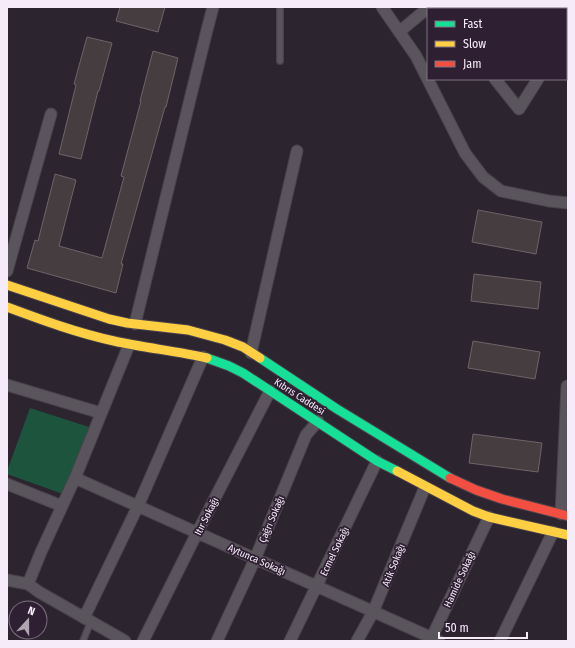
<svg xmlns="http://www.w3.org/2000/svg" width="575" height="648" viewBox="0 0 575 648" font-family="'Fira Sans Condensed',sans-serif">
<style>
.green{fill:#1d543e}
.building{fill:#463d41;stroke:#6e6468}
.lines{fill:none;stroke-linecap:round;stroke-linejoin:round}
.lane-casing{stroke:#49424b;stroke-width:8}
.street-casing{stroke:#49424b;stroke-width:13}
.fast-casing{stroke:#49424b;stroke-width:11}
.slow-casing{stroke:#49424b;stroke-width:11}
.jam-casing{stroke:#49424b;stroke-width:11}
.lane{stroke:#5a545c;stroke-width:5.5}
.street{stroke:#5a545c;stroke-width:11}
.fast{stroke:#16e098;stroke-width:9}
.slow{stroke:#ffcf43;stroke-width:9}
.jam{stroke:#f24e42;stroke-width:9}
.labels{text-anchor:middle;stroke-width:3.5;stroke-linejoin:round;paint-order:stroke}
.street-label{font-size:10px;fill:#f6ecf9;stroke:#2e2032}
</style>
<rect width="100%" height="100%" fill="#2c242e"/>
<path class="green" d="M30,408L89,427L63,494L7,474V471Z"/>
<path class="building" d="M120,7H165L158,32L116,21Z
M87,37L112,43L99,91H98L81,159L59,154L76,85L74,84Z
M153,51L178,58L166,107H165L121,264H123L116,293L27,268L35,240L38,241L55,174L76,180L59,246L102,258L124,177L121,176L141,101H140Z
M478,210L542,222L536,254L472,242Z
M474,274L541,282L538,309L471,301Z
M473,341L540,352L535,379L468,368Z
M473,434L542,443L538,472L469,463Z"/>
<g class="lines">
<g class="lane-casing">
<path id="lane" d="M280,7V61
M83,641L91,621"/>
</g>
<g class="street-casing">
<path id="street" d="M382,7L416,56L465,153L483,177L501,191L549,201L568,203
M438,7L440,9
M547,7L549,9
M399,32L429,7
M495,79L519,109L538,79
M7,271L51,114
M135,324L206,34L213,7
M251,353L297,151
M7,385L101,413
M75,478L439,641
M7,484L62,506
M561,514L567,386
M7,580L28,584
M84,618L138,506L203,357
M125,641L39,592L28,584L41,552L75,478L129,345
M143,641L197,533L270,391
M217,641L255,559L306,435L318,421
M290,641L377,461
M357,641L373,612L425,487
M430,641L489,517
M500,641L553,532"/>
</g>
<g class="fast-casing">
<path id="fast" d="M207,358L229,366L243,373L377,461L397,471
M260,358L337,409L450,478"/>
</g>
<g class="slow-casing">
<path id="slow" d="M7,285L109,319L127,323L188,330L225,340L243,347L260,358
M7,307C42,320 77,333 114,341C145,348 177,351 207,358
M397,471L473,511L489,517L568,535"/>
</g>
<g class="jam-casing">
<path id="jam" d="M450,478L476,490L502,499L568,516"/>
</g>
<use href="#lane" class="lane"/>
<use href="#street" class="street"/>
<use href="#fast" class="fast"/>
<use href="#slow" class="slow"/>
<use href="#jam" class="jam"/>
</g>
<g class="labels">
<g class="street-label">
<text transform="translate(300 396) rotate(33)" y="4">Kıbrıs Caddesi</text>
<text transform="translate(206 516) rotate(-63)" y="4">Itır Sokağı</text>
<text transform="translate(271 519) rotate(-67)" y="4">Çağrı Sokağı</text>
<text transform="translate(334 551) rotate(-64)" y="4">Ecmel Sokağı</text>
<text transform="translate(257 559) rotate(24)" y="4">Aytunca Sokağı</text>
<text transform="translate(393 565) rotate(-68)" y="4">Atik Sokağı</text>
<text transform="translate(459 579) rotate(-65)" y="4">Hamide Sokağı</text>
</g>
</g>
<rect width="575" height="648" fill="none" stroke="#f6ecf9" stroke-width="16"/>
<rect x="427" y="8" width="140" height="72" fill="#2e2032" stroke="#7e7282"/>
<rect x="435" y="21" width="20" height="6" fill="#16e098" stroke="#7e7282"/>
<text x="463" y="28" font-size="12" fill="#f6ecf9">Fast</text>
<rect x="435" y="41" width="20" height="6" fill="#ffcf43" stroke="#7e7282"/>
<text x="463" y="48" font-size="12" fill="#f6ecf9">Slow</text>
<rect x="435" y="61" width="20" height="6" fill="#f24e42" stroke="#7e7282"/>
<text x="463" y="68" font-size="12" fill="#f6ecf9">Jam</text>
<g transform="translate(28 620) rotate(21)"><circle r="19" fill="#2e2032" stroke="#7e7282"/>
<path d="M0-3L7 15L0 10L-7 15Z" fill="#afa6b2"/>
<text y="-6" font-size="11" font-weight="bold" text-anchor="middle" fill="#f6ecf9">N</text>
</g>
<path d="M439 632v6h88v-6" fill="none" stroke="#f6ecf9" stroke-width="2"/>
<text x="445" y="632" font-size="12" fill="#f6ecf9" stroke="#2e2032" stroke-width="3" paint-order="stroke">50 m</text>
</svg>
